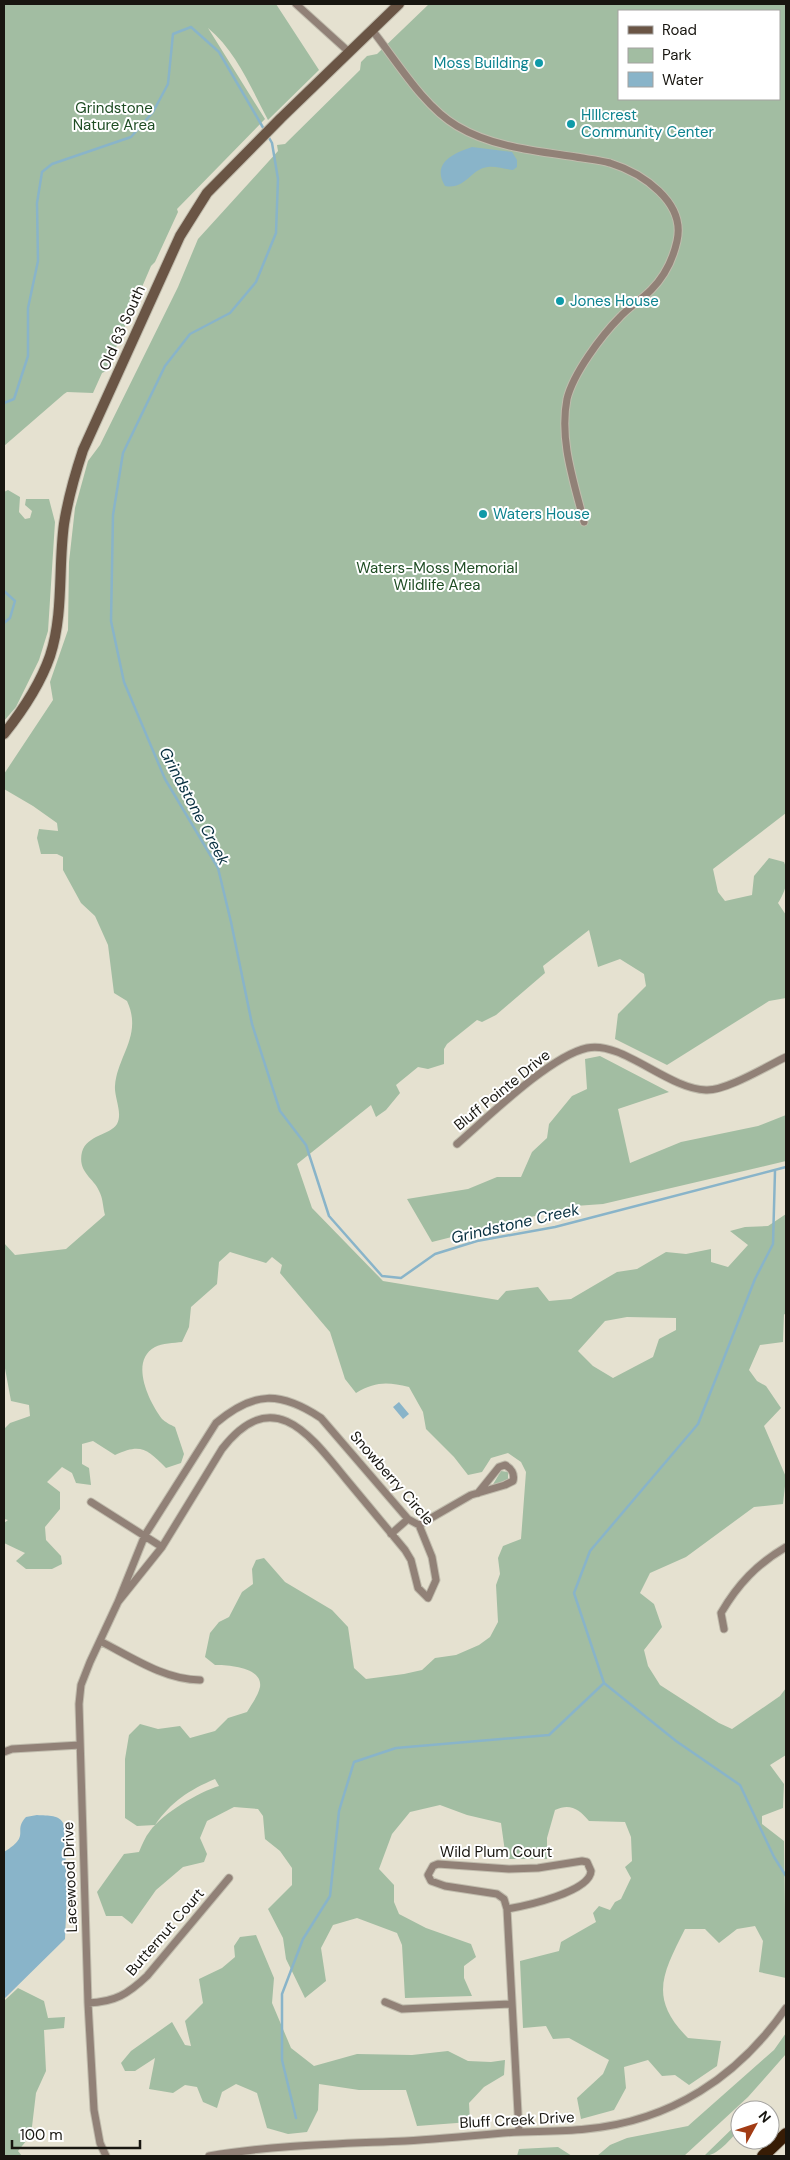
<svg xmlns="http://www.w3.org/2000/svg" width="790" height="2160" viewBox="0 0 790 2160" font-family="'DM Sans',sans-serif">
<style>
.green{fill:#a2bda2;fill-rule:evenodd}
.water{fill:#89b4c9}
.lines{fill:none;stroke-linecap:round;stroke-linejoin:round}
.stream{stroke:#89b4c9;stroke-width:2.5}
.street-casing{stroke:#c0bcad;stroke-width:9}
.secondary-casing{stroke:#c0bcad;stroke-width:12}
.highway-casing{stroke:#c0bcad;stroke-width:14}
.street{stroke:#918177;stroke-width:7}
.secondary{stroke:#6a5545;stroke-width:10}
.highway{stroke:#371c05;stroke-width:12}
.culture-dot{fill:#0f9aa8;stroke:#fff;stroke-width:2}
.labels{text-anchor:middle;stroke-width:4;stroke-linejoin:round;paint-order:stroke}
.culture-label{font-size:15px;fill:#0d838f;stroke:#fff;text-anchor:start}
.park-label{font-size:15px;fill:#1f4d24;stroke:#fff}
.street-label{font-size:15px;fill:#181610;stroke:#fff}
.water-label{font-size:16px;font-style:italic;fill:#083040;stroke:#fff}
</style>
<rect width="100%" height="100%" fill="#e5e1d0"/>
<path class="green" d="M4,4H276L319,70L268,120C251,88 236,51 208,28L265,119L177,209L178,212L155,262L151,266L106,371L102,373L93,393L67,392L64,394L4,446Z
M429,4H786V813L713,869L718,892L725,901L752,895L754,876L769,858L784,862C790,876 786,891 778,903L786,915V998L769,1001L667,1065L615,1039L618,1014L646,986L644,974L620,959L598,967L589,930L543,966L545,973L496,1015L482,1022L477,1020L447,1044L444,1049V1064L428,1069L418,1067L396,1085L400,1093L386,1110L376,1117L371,1105L297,1164L312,1208L383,1281L498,1300L506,1291L538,1287L549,1301L571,1299L617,1272L637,1269L666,1252L686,1254L711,1249V1262L728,1267L748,1245L730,1231L745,1227L768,1226L786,1214V1315L784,1314L783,1342L760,1345L749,1370L757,1381L766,1386L781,1408L764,1426L786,1477L783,1504L754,1507L686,1557L650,1573L640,1593L654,1604L662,1627L644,1650L648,1666L660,1685L719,1723L732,1729L780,1696L786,1688V1755L770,1765L784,1784L783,1808L762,1816V1824L784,1841L786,1978L759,1972L763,1941L755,1926L737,1929L719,1943L705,1929H685C663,1973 648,1998 688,2038L721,2041L717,2066L689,2085L675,2075L662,2076L648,2060L624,2067L626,2088L614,2110L581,2119L577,2098L603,2074L609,2060L569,2038L553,2039L546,2026L523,2028L520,1961L559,1951L561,1942L596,1922L593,1913L599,1906L610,1910L615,1902L621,1899L631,1878L625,1867L632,1861L631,1837L625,1822L589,1821C579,1809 570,1803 555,1810L547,1838V1859H506L501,1823L467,1815L440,1805L410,1812L392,1834L379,1869L394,1885V1902L399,1914L426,1928L471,1944L476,1957L464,1966V1978L472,1996L405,1998L402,1945L397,1933L357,1918L333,1925L321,1948L326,1981L305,1998L286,1959L283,1938L268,1909L292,1885V1868L280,1851L265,1839L263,1816L258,1809L234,1807L207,1821L200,1838L207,1854L204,1862L183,1867L156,1890L132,1924L122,1916H106L97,1892L124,1854L139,1852C142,1845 145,1837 150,1831C163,1813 199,1792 219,1786L215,1779C189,1790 171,1802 155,1825L137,1826L125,1818V1759L129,1735L140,1724L158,1729L180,1726L190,1738L215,1731L228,1718L247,1712C251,1705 258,1696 260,1687C263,1667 228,1665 215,1665L205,1657L210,1633L219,1622L229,1617L242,1592L253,1584L252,1569L256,1560L264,1558L285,1582L332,1610L348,1627L354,1668L366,1679L404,1674L422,1670L435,1658L456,1655L479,1645L490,1637L498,1622L496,1585L500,1574L498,1558L503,1546L521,1539L526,1472L521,1462L508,1453L491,1458L482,1472L468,1475L454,1457L426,1429L423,1412L409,1387C388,1382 376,1381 356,1393L345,1379L330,1332L280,1273L282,1265L272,1257L266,1263L230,1252L219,1262L217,1284L191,1307L189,1327L182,1342C174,1343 162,1343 155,1347C129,1361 149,1402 162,1419C165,1422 171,1425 175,1427L184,1454L181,1463L166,1468C147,1449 141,1443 115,1455L93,1441L82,1444V1464L89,1468L91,1485L76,1483L72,1473L62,1467L47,1482L60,1492V1509L45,1527L46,1540L61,1556L62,1564L52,1569H26L16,1561L25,1553L4,1543V1523L8,1520L4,1519V1429L10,1423L30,1416L29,1405L11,1401L4,1363V1243L15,1255L66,1249L105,1215C103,1208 103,1199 100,1193C95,1178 77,1173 82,1152C87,1135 110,1135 117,1124C123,1113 114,1097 115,1086C117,1056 143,1035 127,1001L114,993L108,945L95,916L81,903L63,870V857L57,854H41L37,838L39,829L58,831L57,823L33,806L4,789V774L53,700L50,682L68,630L69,562L75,508L88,461L100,445L178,287L198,239L278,151L277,145L285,144L360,70L361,62L367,56L377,54ZM619,11H779V99H619ZM627,1317L676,1318V1330L659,1339L653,1357L613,1378L593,1366L578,1351L605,1321Z
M8,490L20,497L19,512L25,519L30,518L32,511L25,505L26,499H49L55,522L48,631L39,660L16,707L4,721V492Z
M600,1056L669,1092L618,1109L630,1163L681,1142L758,1126L786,1115V1161L603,1204L575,1206L432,1242L407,1199L468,1189L497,1177H521L532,1152L547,1138L549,1124L572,1096L587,1089L585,1059Z
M501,1471L508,1472V1479L492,1486Z
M256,1935L274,1978L272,2003L291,2048L314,2066L357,2054L412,2055L448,2051L468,2061L491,2062L505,2060L504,2075L484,2087L469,2103L470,2122L417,2126L406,2090H359L319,2084L318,2110L307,2132L288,2134L267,2128L257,2093L236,2084L222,2092L217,2108L203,2102L197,2087L185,2085L173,2093L149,2089L155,2058L135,2071H125L121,2063L131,2051L172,2022L185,2045L191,2046L185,2021L203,2003L199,1979L222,1968L235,1957L234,1946L240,1937Z
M18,1988L44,2001L48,2018L65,2017L64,2028L44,2030L46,2071L36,2093L31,2135L18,2151L22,2156H4V2001Z
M786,2033V2054L748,2097L684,2156H597L610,2145L627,2138L688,2126L774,2050Z
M740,2121V2129C730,2139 718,2156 704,2156Z
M558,2147L572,2156H517L519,2149Z"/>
<path class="water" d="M472,147L512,152L517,160V167L513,170C505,169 495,166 488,167C470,169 466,190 445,186C431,163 454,153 472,147Z
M399,1402L409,1414L403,1419L393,1407Z
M37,1815C48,1816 60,1814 64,1825L67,1892L65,1939L4,1999V1852C32,1835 12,1832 26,1817Z"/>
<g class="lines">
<path class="stream" d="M268,136L272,143L278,179L276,233L256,282L230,313L190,334L165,366L123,453L113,515L111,621L124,682L165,779L218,868L231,922L252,1024L280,1111L306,1145L329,1216L382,1276L401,1278L435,1254L477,1241L555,1227L786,1167
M4,403L14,399L28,356V308L38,261L37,203L42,172L52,164L131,137L153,112L168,84L173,34L191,27L219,52L265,131
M4,591L15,601L10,618L4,623
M604,1683L676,1741L740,1785L774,1857L786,1876
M296,2118L282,2060V1994L303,1939L330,1896L339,1811L354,1762L396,1748L549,1735L604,1683L574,1593L590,1551L698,1424L755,1279L773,1244L775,1171"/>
<g class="street-casing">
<path id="street" d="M296,4L349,52
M372,30C396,60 423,106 457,126C492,147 536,151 576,157C587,159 599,160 610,163C642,173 686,202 677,241C673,259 664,277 651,290C641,300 629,307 620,317C601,336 573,374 567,399C559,440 574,482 584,522
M457,1144C487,1118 550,1056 587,1048C621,1040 668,1089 706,1090C726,1091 767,1066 786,1057
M91,1502L162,1547
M419,1525L471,1495L505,1485L513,1481C515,1474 511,1468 505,1465L499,1467L478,1493
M391,1534L408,1519
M724,1629L721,1613C738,1584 757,1564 786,1547
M100,1641C131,1657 165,1680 200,1680
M4,1752L12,1749L80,1745
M582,1861L587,1862L591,1871C590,1892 525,1906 507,1909L504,1899L497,1894L445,1886L431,1881L428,1875L433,1866L438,1864L509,1869L538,1868Z
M507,1909L519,2132
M385,2002L402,2009L511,2004
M88,2003C115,2002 128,1994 147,1976L229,1878
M106,2156L100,2143L94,2110L88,2003L79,1704L81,1685L90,1662L118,1602L145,1535L216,1423C254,1391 280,1391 321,1418L408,1519L419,1525L432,1557L436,1580L428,1598L418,1588L411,1560L405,1550C386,1527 366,1503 346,1479C310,1435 273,1383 222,1449L162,1547L118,1602
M209,2156C274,2145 339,2144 405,2141C437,2139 470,2136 503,2133C530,2131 558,2132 586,2129C671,2121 738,2077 786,2008"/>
</g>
<g class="secondary-casing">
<path id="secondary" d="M4,734C23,710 40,685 50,656C64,613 58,568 64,524C68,499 75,474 83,450L180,236L207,193L281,118L399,4"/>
</g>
<g class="highway-casing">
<path id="highway" d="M763,2156L786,2134"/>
</g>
<use href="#street" class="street"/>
<use href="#secondary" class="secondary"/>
<use href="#highway" class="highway"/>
</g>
<g class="culture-dot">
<circle cx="539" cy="63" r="5"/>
<circle cx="571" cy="124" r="5"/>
<circle cx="560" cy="301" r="5"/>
<circle cx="483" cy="514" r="5"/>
</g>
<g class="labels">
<g class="culture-label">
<text x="529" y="68" text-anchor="end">Moss Building</text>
<text x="581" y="120">HIllcrest<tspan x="581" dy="17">Community Center</tspan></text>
<text x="570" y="306">Jones House</text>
<text x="493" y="519">Waters House</text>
</g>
<g class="park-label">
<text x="114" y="113">Grindstone<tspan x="114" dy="17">Nature Area</tspan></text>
<text x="437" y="573">Waters-Moss Memorial<tspan x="437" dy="17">Wildlife Area</tspan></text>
</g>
<g class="street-label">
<text transform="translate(122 328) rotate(-66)" y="5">Old 63 South</text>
<text transform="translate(502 1090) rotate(-39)" y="5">Bluff Pointe Drive</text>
<text transform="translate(392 1478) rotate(49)" y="5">Snowberry Circle</text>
<text x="496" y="1857">Wild Plum Court</text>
<text transform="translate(70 1877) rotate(-92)" y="5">Lacewood Drive</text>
<text transform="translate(165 1932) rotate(-49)" y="5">Butternut Court</text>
<text transform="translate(517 2120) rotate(-3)" y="5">Bluff Creek Drive</text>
</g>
<g class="water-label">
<text transform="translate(195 806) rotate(62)" y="6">Grindstone Creek</text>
<text transform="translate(515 1223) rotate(-13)" y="6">Grindstone Creek</text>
</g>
</g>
<rect width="790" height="2160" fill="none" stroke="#181610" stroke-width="10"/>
<rect x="618" y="10" width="162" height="90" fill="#ffffff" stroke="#a3a29f"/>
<rect x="628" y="26" width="25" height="8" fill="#6a5545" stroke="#a3a29f"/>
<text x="662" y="35" font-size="15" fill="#181610">Road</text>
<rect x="628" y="48" width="25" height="15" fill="#a2bda2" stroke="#a3a29f"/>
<text x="662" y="60" font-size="15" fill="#181610">Park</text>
<rect x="628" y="72" width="25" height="15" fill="#89b4c9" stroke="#a3a29f"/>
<text x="662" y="85" font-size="15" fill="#181610">Water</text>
<g transform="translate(755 2125) rotate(50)"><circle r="24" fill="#ffffff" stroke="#a3a29f"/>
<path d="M0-4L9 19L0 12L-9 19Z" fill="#a23c15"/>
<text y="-8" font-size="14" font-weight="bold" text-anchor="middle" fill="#181610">N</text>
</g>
<path d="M12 2140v8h128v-8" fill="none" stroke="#181610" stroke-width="2.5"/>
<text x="20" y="2140" font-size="15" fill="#181610" stroke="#ffffff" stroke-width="4" paint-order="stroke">100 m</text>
</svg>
